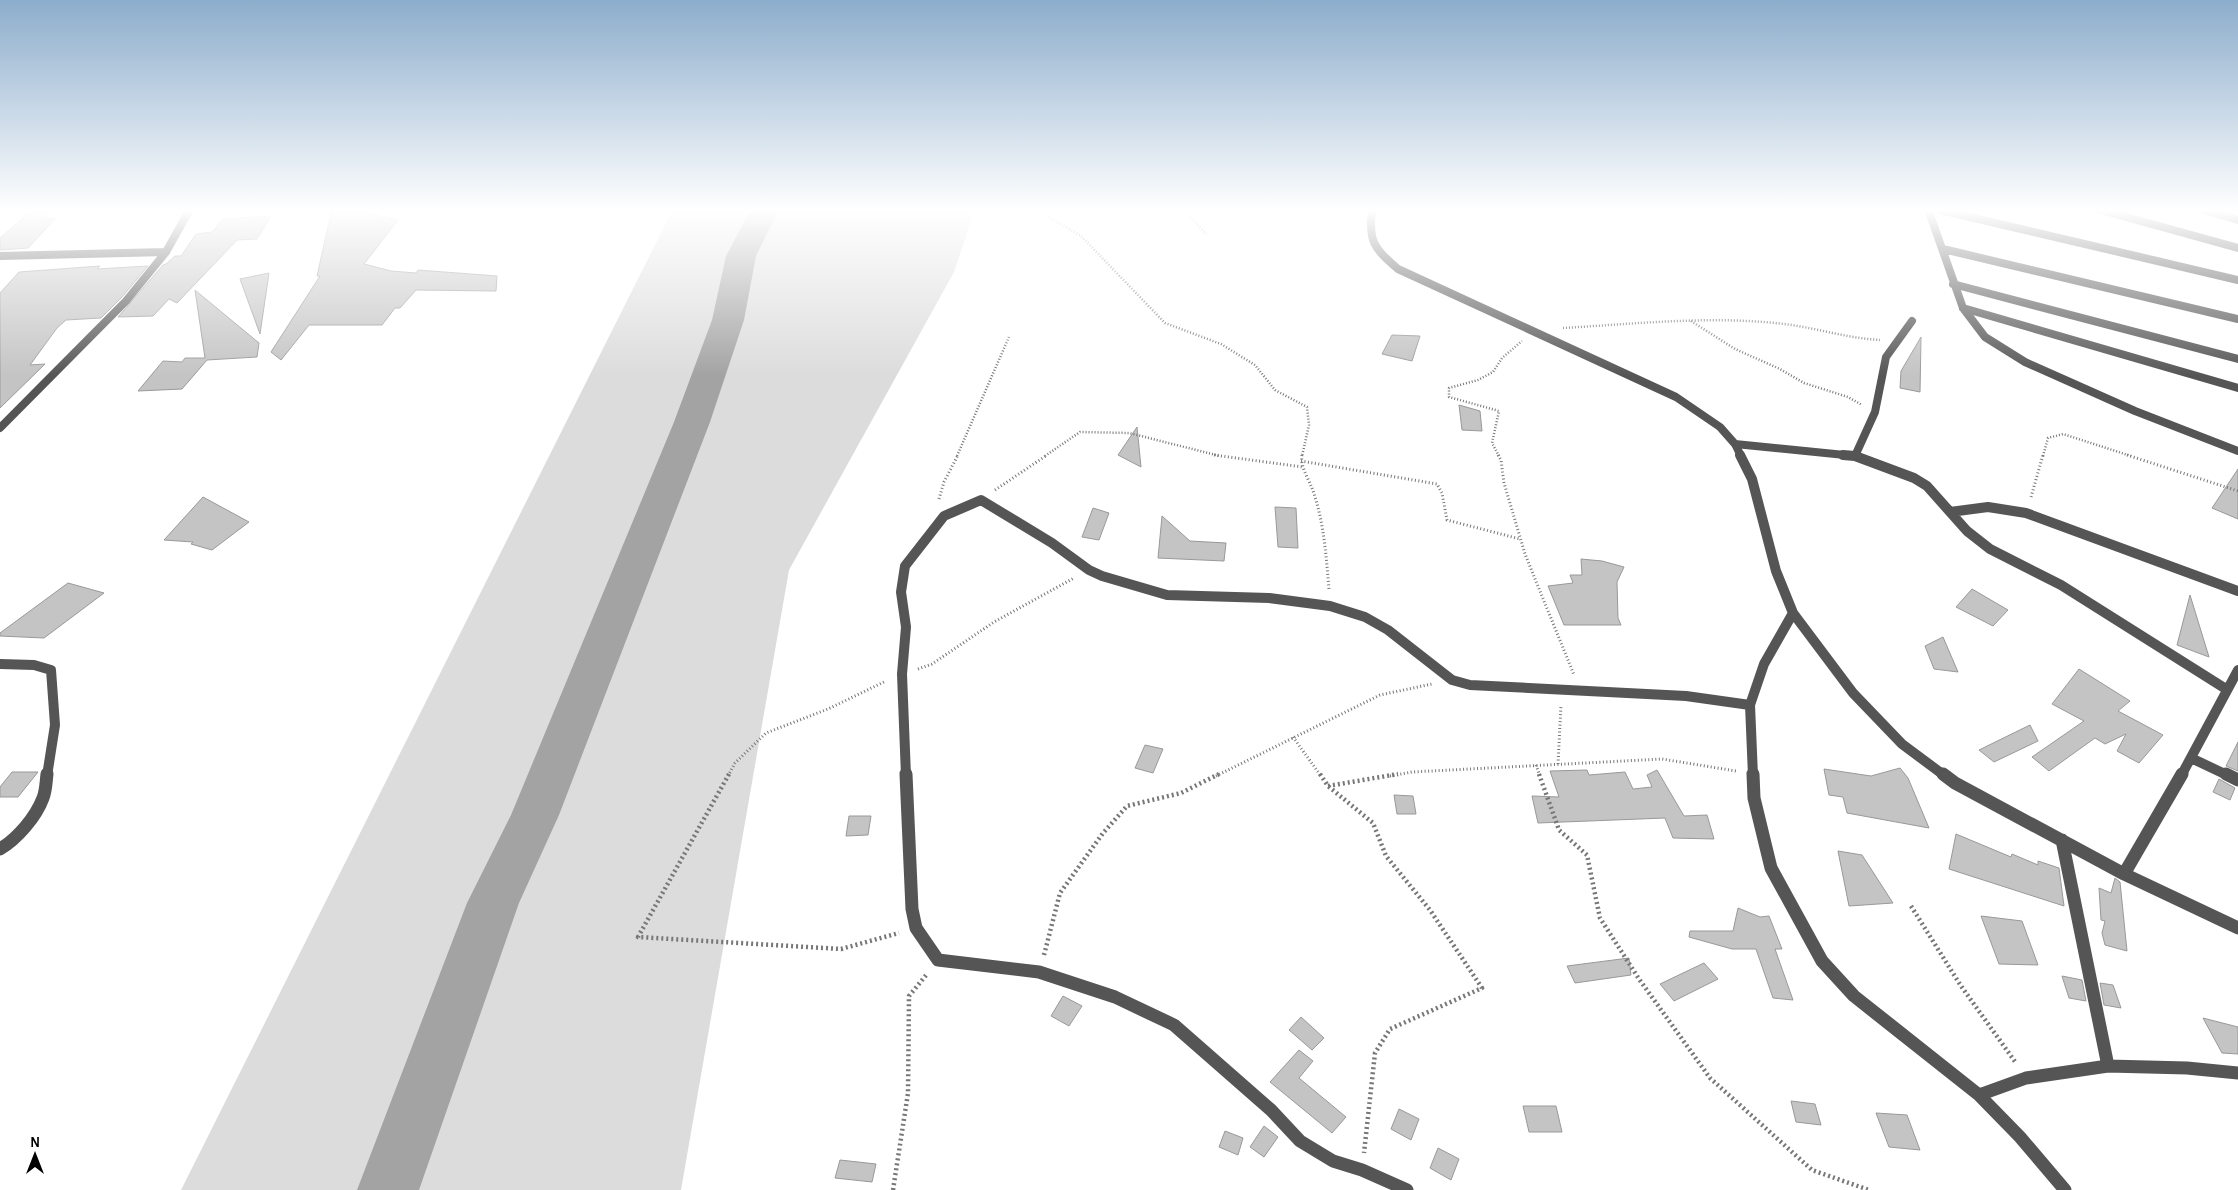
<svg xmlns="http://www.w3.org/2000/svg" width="2238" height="1190" viewBox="0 0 2238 1190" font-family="'Alegreya Sans',sans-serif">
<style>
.green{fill:#dcdcdc}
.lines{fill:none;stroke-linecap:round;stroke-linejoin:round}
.river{fill:#a3a3a3;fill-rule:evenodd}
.building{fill:#c4c4c4;stroke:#999}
.path-far2{stroke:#777;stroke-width:2.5;stroke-dasharray:1 2;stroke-linecap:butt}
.path-far1{stroke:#777;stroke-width:3;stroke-dasharray:1 2.5;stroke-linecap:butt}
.path{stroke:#777;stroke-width:4.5;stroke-dasharray:2 3;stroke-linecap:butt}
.street-far2{stroke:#555;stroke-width:8}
.street-far1{stroke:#555;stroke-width:10}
.street{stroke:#555;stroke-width:13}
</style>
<rect width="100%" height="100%" fill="#fff"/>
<path class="green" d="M673,209H975L954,272L789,570L681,1190H181Z"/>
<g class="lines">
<path class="river" d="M751,209H779L756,256L744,320L710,422L559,815L519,903L419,1190H357L467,903L511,815L674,422L712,320L726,256Z"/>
</g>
<path class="building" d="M50,209L45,219L56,218L28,248L0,250V238L30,212Z
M332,209H378L372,214L398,220L364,264L391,271L416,273L418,270L497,276L496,291L416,290L400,308H395L382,325H309L281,360L271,352L320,276H317Z
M271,216L257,239L237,240L177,303L169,299L153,316L118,317L163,265L166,264L175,256H181L196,234L212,232L223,219Z
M100,266L97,269L148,266L122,297L101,318L66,320L57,328L30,365L45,364L0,408V293L19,272Z
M269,273L260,334L240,279Z
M195,290L259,343L257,357L207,360L182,389L138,391L163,361L182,362L185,358H205Z
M1392,335L1420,336L1412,361L1382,354Z
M1921,337L1920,392L1900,388L1901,371Z
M1459,405L1480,411L1482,431L1462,430Z
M1137,427L1141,467L1118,455Z
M2238,469V519L2212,508Z
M203,497L249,522L212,550L191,544L193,542L164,540Z
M1275,507L1296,508L1298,548L1278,547Z
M1093,508L1109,513L1099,540L1082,537Z
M1162,516L1190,541L1226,543L1224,561L1158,558Z
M1581,559L1602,561L1624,567L1617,582L1618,618L1621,625H1564L1548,586L1573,583L1570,575H1582Z
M68,583L104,593L44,638L0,636V633Z
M1972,589L2008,610L1993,626L1956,607Z
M2190,595L2209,657L2177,645Z
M1943,637L1958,672L1934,669L1925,646Z
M2079,669L2130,701L2118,711L2163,735L2139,763L2117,751L2126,734L2105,744L2095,738L2049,771L2032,757L2084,721L2052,704Z
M2030,725L2038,741L1994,762L1979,750Z
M2238,742V771L2226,766Z
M1145,745L1163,749L1153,773L1135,768Z
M1900,768L1908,778L1929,828L1847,813L1843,797L1829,795L1824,769L1871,776Z
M1587,770L1589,775L1625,772L1633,789L1652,787L1647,775L1657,770L1684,816L1707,815L1714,839L1673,838L1665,818L1538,823L1532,796L1559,797L1550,771Z
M12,772H38L18,797H0V787Z
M2219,779L2235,788L2230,800L2213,792Z
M1394,795L1413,796L1416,814H1397Z
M849,816H871L868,835L846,836Z
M1956,834L2011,857L2012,854L2038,865V861L2059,868L2064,906L1949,869Z
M1838,851L1862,855L1893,903L1849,906Z
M2115,878L2120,882L2127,951L2105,945L2102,933L2105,921L2101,920L2099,888L2111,893Z
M1738,908L1760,917L1769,916L1782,949H1775L1793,1000L1773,998L1756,949H1732L1689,937L1690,931H1733Z
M1981,916L2022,921L2038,965L1999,964Z
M1629,958L1631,975L1575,983L1567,966Z
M1704,963L1718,979L1674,1001L1660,984Z
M2062,976L2082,980L2086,1001L2069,998Z
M2100,983L2113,985L2121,1008L2104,1005Z
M1063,996L1082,1006L1069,1026L1051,1016Z
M1301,1017L1324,1038L1312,1050L1289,1030Z
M2203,1018L2238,1027V1054L2222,1053Z
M1299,1050L1313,1061L1299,1078L1346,1117L1332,1133L1270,1082Z
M1791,1101L1815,1104L1821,1125L1796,1122Z
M1523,1106H1556L1562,1132H1529Z
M1399,1109L1419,1119L1411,1140L1391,1129Z
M1876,1113L1907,1115L1920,1150L1889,1147Z
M1264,1126L1278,1137L1264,1157L1250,1147Z
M1225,1131L1243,1138L1238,1155L1219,1147Z
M1438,1148L1459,1159L1451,1180L1430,1168Z
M840,1160L876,1164L872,1182L835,1178Z"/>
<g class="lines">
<path class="path-far2" d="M1035,209L1081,236L1165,323L1221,344L1255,365L1275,390L1307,407L1309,425L1302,456
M1180,209L1185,211L1206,234
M1691,321L1735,349L1780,369L1804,383L1848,397L1862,405
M1563,328C1633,324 1705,316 1775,323C1811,326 1844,338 1880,340
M957,456L1009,337
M1045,456L1080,432L1129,433L1220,456
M1499,456L1492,443L1499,411L1449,397V388L1478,380L1493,372L1502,358L1522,341
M2043,456L2048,438L2063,434L2131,456"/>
<path class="path-far1" d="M1214,455L1303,467
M1302,455C1300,466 1308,478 1312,488C1324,521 1326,555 1329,589
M1498,455L1501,460L1504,483L1525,554L1574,675
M2127,455L2238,491
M1301,461L1437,484L1442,493L1447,520L1520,539
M995,490L1047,455
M2031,497L2043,455
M939,499L944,482L958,455
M918,669L932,664L994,622L1074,578
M1293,737L1321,776
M1558,764L1561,705
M1536,765L1540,776
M728,776L735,763L766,733L828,709L886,681
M1216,776L1380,695L1432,684
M1390,776L1412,772L1662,759L1736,771"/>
<path class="path" d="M729,774L638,937L841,949L899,933
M1320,774L1328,786L1373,823L1386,856L1430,910L1482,988L1390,1029L1375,1053L1364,1153
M1539,774L1559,830L1587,855L1600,918L1639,979L1710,1078L1812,1170L1869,1190
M1328,786L1398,774
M1911,906L1961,986L2016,1063
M1044,955L1060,893L1103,833L1127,806L1181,793L1219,774
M893,1190L908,1093L909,996L927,974"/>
<path class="street-far2" d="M1372,209C1368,242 1374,248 1398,269L1676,397L1720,427L1735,444L1741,456
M1928,209L1963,308L1985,337L2025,362L2135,411L2238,451
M1936,209L2238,280
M2097,209L2238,248
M2201,209L2238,220
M1943,249L2238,319
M0,256L166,252
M1953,284L2238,359
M1963,308L2238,388
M0,428L126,301L166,252L190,209
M1735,444L1855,456
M1855,456L1875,412L1886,357L1912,321"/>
<path class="street-far1" d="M1740,455L1752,479L1776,571L1793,613L1853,693L1902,744L1945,776
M1843,455L1855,456L1914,478L1927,486L1967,531L1990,549L2061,585L2226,689
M1950,512L1988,507L2026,513L2238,591
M0,664L34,665L51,670L55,725L47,776
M2191,758L2229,776
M906,776L902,674L906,627L901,592L905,566L944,516L981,500L1052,543L1089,570L1102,576L1167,595L1269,598L1330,606L1365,617L1388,630L1452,680L1470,685L1686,696L1750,705
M1753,776L1750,705L1764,664L1793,613
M2181,776L2238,670"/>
<path class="street" d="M906,774L912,909L916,928L938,960L1039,972L1115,997L1174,1025L1271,1110L1300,1141L1333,1161L1362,1170L1407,1190
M1753,774L1754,798L1771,868L1822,961L1854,996L1979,1095L2020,1137L2065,1190
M1943,774L1955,783L2124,874L2238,928
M2226,774L2238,780
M2062,840L2108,1066
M0,849C17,839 36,817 43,798C46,791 46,782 47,774
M2124,874L2182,774
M1979,1095L2026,1078L2108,1066L2187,1068L2238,1073"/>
</g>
<linearGradient id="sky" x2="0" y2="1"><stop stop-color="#8cadcc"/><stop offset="0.56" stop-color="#fff"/><stop offset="1" stop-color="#fff" stop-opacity="0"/></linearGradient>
<rect width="2238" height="376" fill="url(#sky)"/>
<g transform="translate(35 1155)" stroke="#ffffff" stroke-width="4" paint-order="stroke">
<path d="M0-4L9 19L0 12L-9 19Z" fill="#000000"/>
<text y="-8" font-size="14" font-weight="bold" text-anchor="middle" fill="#000000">N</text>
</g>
</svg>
